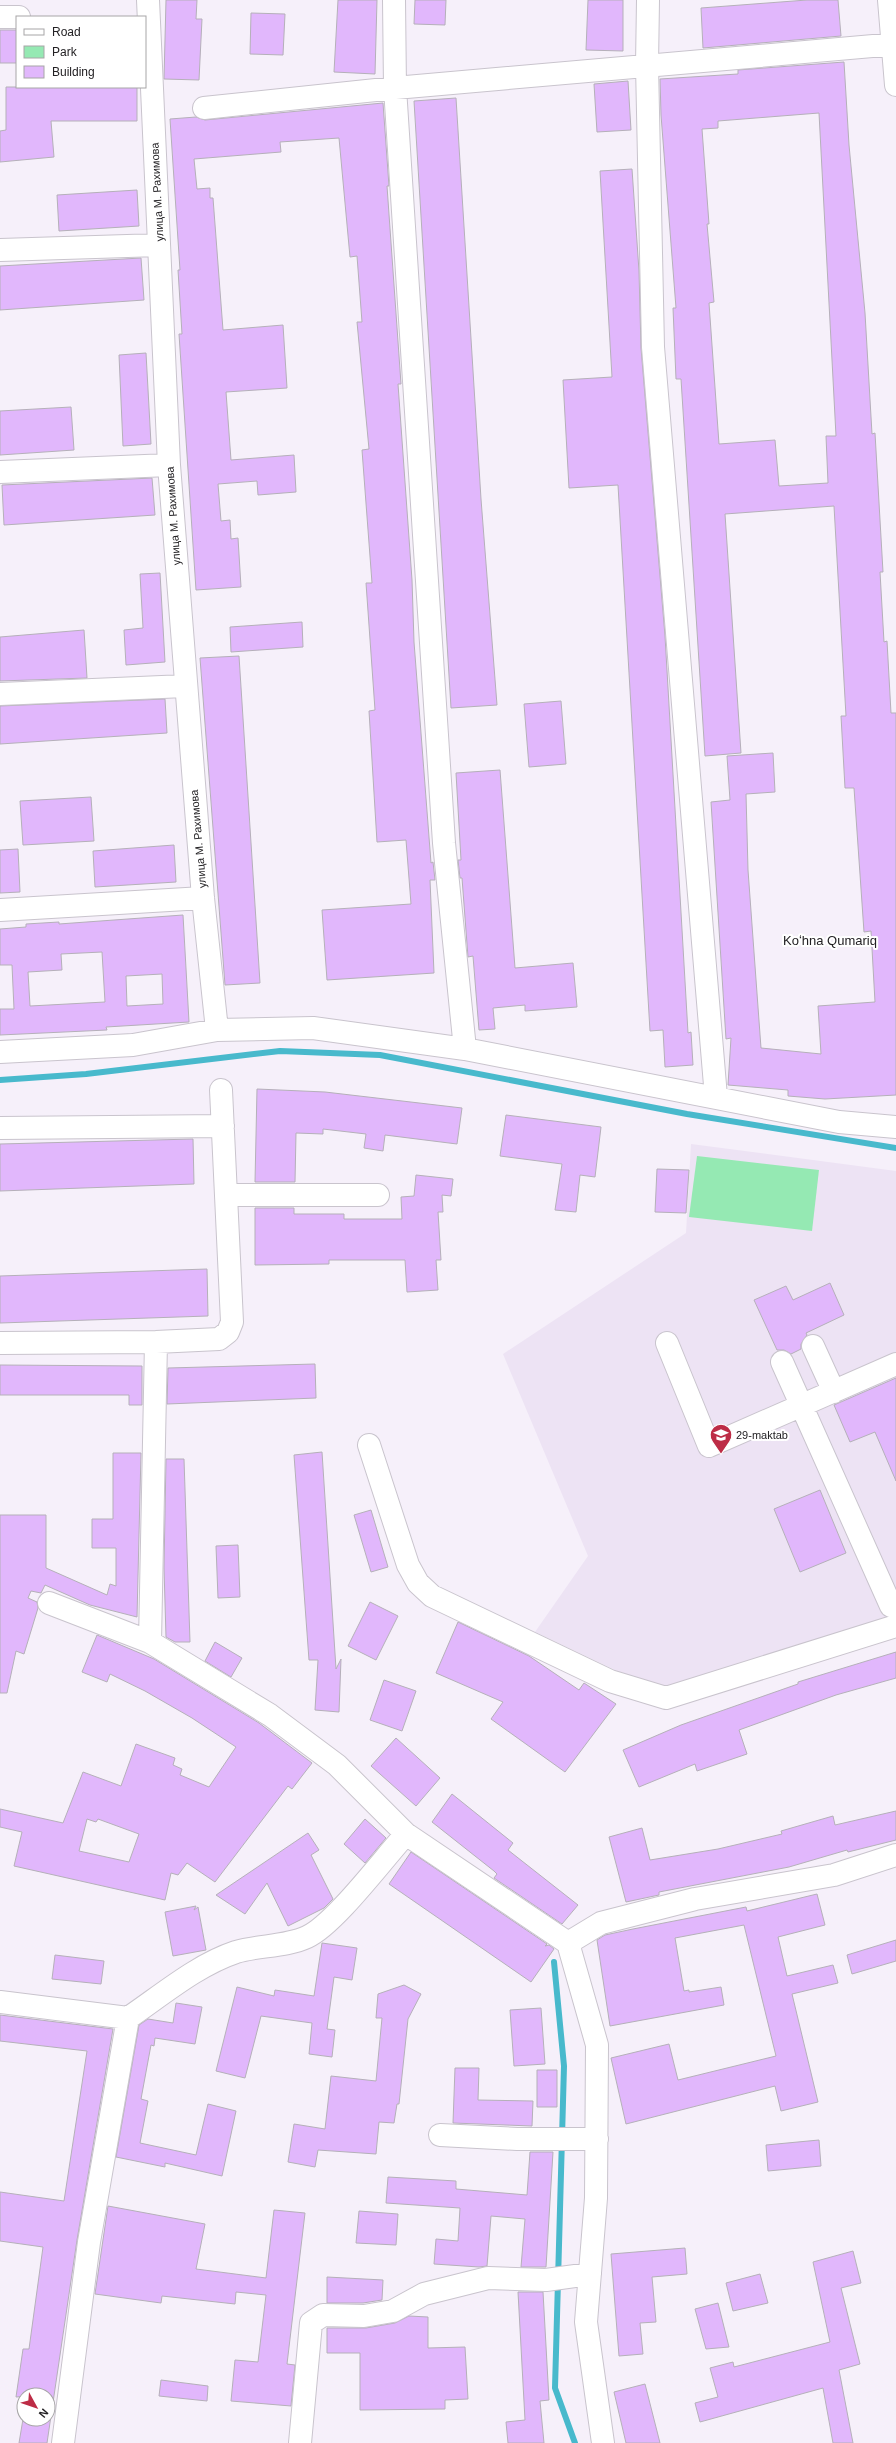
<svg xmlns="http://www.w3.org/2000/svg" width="896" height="2443" viewBox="0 0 896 2443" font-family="Arial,sans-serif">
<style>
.built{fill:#ede3f4}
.green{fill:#95e9b3}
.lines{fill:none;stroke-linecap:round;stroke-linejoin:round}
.stream{stroke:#48b9cc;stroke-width:6}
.building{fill:#e1b7fc;stroke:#b5b0b9;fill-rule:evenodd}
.minor-casing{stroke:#c9c4cd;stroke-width:24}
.minor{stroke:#fff;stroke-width:22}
.labels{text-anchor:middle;stroke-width:4;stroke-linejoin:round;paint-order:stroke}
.street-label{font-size:11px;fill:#232124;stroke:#fff}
.poi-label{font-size:11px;fill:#232124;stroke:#fff;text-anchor:start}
.quarter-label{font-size:13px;fill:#232124;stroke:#fff}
</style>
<rect width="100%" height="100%" fill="#f6f0fa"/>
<path class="built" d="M691,1144L896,1171V1623L665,1686H649L535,1632L588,1556L503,1354L686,1233Z"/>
<path class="green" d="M697,1156L819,1170L812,1231L689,1217Z"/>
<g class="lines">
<path class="stream" d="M0,1080L86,1074L280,1051L380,1055L687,1114L896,1148
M554,1962L564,2066L555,2388L575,2443"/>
</g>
<path class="building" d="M166,0H197L196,19H202L199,80L164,79Z
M338,0H377L375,74L334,72Z
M415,0H446L445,25L414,24Z
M588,0H623V51L586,50Z
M807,0H838L841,36L703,48L701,8Z
M251,13L285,14L283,55L250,54Z
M0,30H17V63H0Z
M844,62L849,145L865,313L872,434L875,433L883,572H880L884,642L887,641L891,713H896V1095L825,1099L788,1096V1090L728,1085L731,1038L726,1039L711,802L730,800L727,756L773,753L775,792L746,794L748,870L761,1048L821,1054L818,1006L875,1002L871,931L864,932L854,788H845L841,716H846L834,506L725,514L741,753L705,756L681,379H676L673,308H676L661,115L660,79L738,74V70ZM819,113L836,436H826L828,483L779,486L775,440L719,444L709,303L714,302L707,224H709L702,129L718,128V121Z
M628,81L631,130L597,132L594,84Z
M6,87H137V121H51L54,157L0,162V131L6,130Z
M456,98L481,499L497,705L451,708L414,101Z
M383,103L389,186H387L401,384H398L412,580L414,642L431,863L433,862L435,880H430L434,973L327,980L322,910L411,904L406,840L377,842L369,711L375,710L366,583H372L362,450L369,449L357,322H362L357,256L350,257L339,138L280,142L281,152L194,159L197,189L210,188V198H213L223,330L283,325L287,388L226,392L231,460L294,455L296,492L258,495L257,481L218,484L221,521L230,520L231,539L238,538L241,587L196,590L179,334H182L178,270H180L170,119L196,117L205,120Z
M632,169L639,271L641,348L665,636L688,1033L691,1032L693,1065L665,1067L663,1030L650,1031L618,485L569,488L563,380L612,377L600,171Z
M137,190L139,226L59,231L57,195Z
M141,258L144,300L0,310V266Z
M146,353L151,444L123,446L119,355Z
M71,407L74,450L0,455V411Z
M152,478L155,515L4,525L2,485Z
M160,573L165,662L126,665L124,630L143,628L140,574Z
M302,622L303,647L231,652L230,627Z
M84,630L87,678L0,681V637Z
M239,656L260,983L225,985L200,658Z
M165,699L167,733L0,744V706Z
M561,701L566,764L529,767L524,704Z
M500,770L515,968L573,963L577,1007L525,1011V1005L493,1008L495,1029L479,1030L473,956L468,957L462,878H460L458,860H461L456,773Z
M91,797L94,841L23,845L20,801Z
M174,845L176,882L95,887L93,851Z
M18,849L20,892L0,893V850Z
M183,915L189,1022L106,1027L107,1030L0,1035V1009H14L12,965H0V929L26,927V924L59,922V924ZM102,952L105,1002L30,1006L28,972L62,970L61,954ZM162,974L163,1004L127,1006L126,976Z
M257,1089L325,1092L462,1108L457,1144L385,1135L383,1151L364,1148L366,1134L323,1129V1134L296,1133L295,1182H255Z
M506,1115L601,1127L595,1177L580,1175L576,1212L555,1210L562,1164L500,1156Z
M193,1139L194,1184L0,1191V1144Z
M657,1169L689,1170L686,1213L655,1212Z
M416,1175L453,1179L451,1196L442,1195L443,1212H438L441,1260H436L438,1290L407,1292L405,1260H329V1264L255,1265V1208H294V1214H344V1219H402L401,1197L414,1196Z
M207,1269L208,1316L0,1323V1276Z
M830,1283L844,1315L806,1333L807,1335L801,1344V1349L791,1354L784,1350H777L754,1300L786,1286L793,1300Z
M315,1364L316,1398L167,1404L168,1368Z
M0,1365L142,1366V1405H129V1395H0Z
M896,1378V1481L875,1432L850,1442L834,1405Z
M322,1452L336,1669L341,1659L339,1712L315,1710L318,1660H309L294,1455Z
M113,1453H141L137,1617L90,1605L45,1585L41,1593L31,1591L28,1598L37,1602L38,1608L24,1654L16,1651L7,1693H0V1515H46V1568L107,1595L110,1584L116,1586V1548H92V1519H113Z
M166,1459H184L190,1642H175L166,1637L164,1568Z
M820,1490L846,1553L800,1572L774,1509Z
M371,1510L388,1567L371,1572L354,1515Z
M238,1545L240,1597L218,1598L216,1546Z
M370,1602L398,1616L376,1660L348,1646Z
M458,1622L529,1656L579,1690L584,1683L616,1704L565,1772L491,1719L503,1702L436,1673Z
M97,1635L154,1659L259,1723L312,1763L292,1789L288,1786L215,1882L187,1863L178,1875L171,1873L165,1900L14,1866L22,1832L0,1827V1809L63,1823L83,1772L121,1786L136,1744L175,1758L173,1765L182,1769L180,1775L209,1787L236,1747L192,1718L145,1691L110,1674L107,1682L82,1672ZM87,1819L96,1822L98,1819L139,1834L129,1862L79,1851Z
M215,1642L242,1658L231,1677L205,1661Z
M896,1652V1678L836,1695L739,1730L747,1754L697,1771L695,1764L639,1787L623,1750L681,1725L798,1684V1682Z
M384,1680L416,1691L402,1731L370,1720Z
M396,1738L440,1778L416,1806L371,1766Z
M452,1794L513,1843L508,1850L578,1905L562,1924L494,1878L497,1874L494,1871L432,1822Z
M896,1811V1840L848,1852L847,1850L789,1867L659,1892V1895L626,1902L609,1837L642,1828L650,1860L718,1849L782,1834L781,1831L833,1816L835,1825Z
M365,1819L386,1838L365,1863L344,1844Z
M308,1833L319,1850L311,1855L333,1899L324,1908L288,1926L267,1883L245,1914L216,1895Z
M411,1852L547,1944L545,1946L549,1945L554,1949L531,1982L389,1884Z
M817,1894L825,1925L778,1937L787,1976L833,1965L838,1983L792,1994L818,2102L781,2111L775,2086L626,2124L611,2058L669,2044L678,2080L776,2056L744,1925L675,1938L684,1991L689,1990V1992L721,1987L724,2005L610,2026L597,1940L605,1935L633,1929L746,1907L747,1911Z
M196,1906L194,1910L198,1907L206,1950L173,1956L165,1912Z
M896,1940V1961L852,1974L847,1955Z
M322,1943L357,1948L352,1980L334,1977L327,2029L335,2030L332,2057L309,2054L312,2023L261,2016L245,2078L216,2071L237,1987L274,1996L275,1990L314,1996Z
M55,1955L104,1961L101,1984L52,1979Z
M404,1985L421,1994L408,2019L399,2104H397L394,2123L379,2122L376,2154L318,2150L315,2167L288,2162L294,2124L325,2129L331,2076L376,2081L382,2018H376L378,1994Z
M176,2003L202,2007L195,2044L155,2038L154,2046L151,2045L141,2099L148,2101L140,2143L196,2155L208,2104L236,2111L222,2176L165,2163V2167L116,2157L139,2025L148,2019L173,2023Z
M541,2008L545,2064L514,2066L510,2010Z
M0,2015L113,2029L77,2240L47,2443H19L24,2413V2419H48V2395L16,2397L23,2349H29L43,2247L0,2241V2192L64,2201L87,2051L0,2041Z
M455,2068H479L478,2100L533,2101L532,2126L453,2123Z
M537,2070H557V2107H537Z
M819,2140L821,2166L768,2171L766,2145Z
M530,2152H553L546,2267H521L525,2219L491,2216L487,2266L479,2267L434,2264L436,2239L458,2241L460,2208L386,2203L388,2177L456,2181V2189L527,2195Z
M108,2206L205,2224L196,2269L266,2278L274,2210L305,2213L287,2364L295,2365L291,2406L231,2401L235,2360L258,2362L266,2295L236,2292L235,2304L162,2296L161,2303L95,2294Z
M359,2211L398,2214L396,2245L356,2243Z
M685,2248L687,2274L652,2277L656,2322L640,2323L643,2354L619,2356L611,2254Z
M853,2251L861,2283L841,2288L860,2364L839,2370L853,2443H833L823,2388L700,2422L695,2403L718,2397L710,2368L733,2362L734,2367L830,2342L813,2262Z
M760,2274L768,2303L733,2311L726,2283Z
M327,2277L383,2280L382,2300L363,2303H327Z
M518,2292H543L549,2400L540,2401L544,2443H508L506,2422L525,2420Z
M718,2303L729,2347L706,2349L695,2309Z
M409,2316L428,2317V2348L465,2347L468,2399L445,2400V2409L360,2410V2353H327V2328H366L395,2323Z
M161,2380L208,2386L207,2401L159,2396Z
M645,2384L660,2443H626L614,2392Z"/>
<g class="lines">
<g class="minor-casing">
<path id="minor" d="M148,0L169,465L203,898L217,1030
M394,0L395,88L444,843L465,1049
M648,0L647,65L653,347L716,1097
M889,0L896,85
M0,17H19
M204,108L395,88L896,44
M0,250L159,245
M0,472L169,465
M0,694L185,686
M0,910L203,898
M0,1052L133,1045L217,1030L313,1028L465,1049L839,1122L896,1127
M0,1128L223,1126
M227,1195H378
M156,1342L150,1642L270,1715L337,1765L406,1834L568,1943L597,2045L596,2198L586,2322L603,2443
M0,1343L156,1342L219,1339L228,1332L232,1322L221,1090
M667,1343L709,1446L896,1364
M813,1346L834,1392
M782,1362L891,1606
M369,1445L408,1565L418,1583L432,1596L610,1681L666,1698L896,1626
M49,1603L150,1642
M568,1943L601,1923L695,1899L834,1875L896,1855
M0,2002L128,2018C162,1995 197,1965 236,1952C259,1945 285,1947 307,1937C334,1925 384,1858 406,1834
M440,2135L517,2139H597
M63,2443L89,2242L128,2018
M300,2443L311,2323L323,2315L364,2316L393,2311L424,2294L488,2278L546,2280L590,2274"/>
</g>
<use href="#minor" class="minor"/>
</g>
<defs>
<g id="school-pin" transform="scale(1.15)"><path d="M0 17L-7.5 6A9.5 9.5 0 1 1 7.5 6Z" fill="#bd2c46" stroke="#fff"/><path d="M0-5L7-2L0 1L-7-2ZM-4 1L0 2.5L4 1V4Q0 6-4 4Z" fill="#fff"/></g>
</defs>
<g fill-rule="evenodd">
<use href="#school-pin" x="721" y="1435"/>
</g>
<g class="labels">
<g class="street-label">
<text transform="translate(157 192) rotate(-93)" y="4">улица М. Рахимова</text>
<text transform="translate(173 516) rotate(-94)" y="4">улица М. Рахимова</text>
<text transform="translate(198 839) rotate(-95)" y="4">улица М. Рахимова</text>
</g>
<g class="poi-label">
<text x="736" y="1439">29-maktab</text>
</g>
<g class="quarter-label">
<text x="830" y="945">Koʻhna Qumariq</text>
</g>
</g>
<rect x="16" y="16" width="130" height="72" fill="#ffffff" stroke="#a7a6a7"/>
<rect x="24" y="29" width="20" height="6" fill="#ffffff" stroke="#a7a6a7"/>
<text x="52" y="36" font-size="12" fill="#232124">Road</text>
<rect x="24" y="46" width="20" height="12" fill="#95e9b3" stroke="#a7a6a7"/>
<text x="52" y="56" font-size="12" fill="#232124">Park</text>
<rect x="24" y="66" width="20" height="12" fill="#e1b7fc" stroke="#a7a6a7"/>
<text x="52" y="76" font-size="12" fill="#232124">Building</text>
<g transform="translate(36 2407) rotate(130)"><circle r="19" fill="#ffffff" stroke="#a7a6a7"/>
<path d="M0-3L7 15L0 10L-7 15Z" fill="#bd2c46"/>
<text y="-6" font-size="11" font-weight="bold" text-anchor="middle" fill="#232124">N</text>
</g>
</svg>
